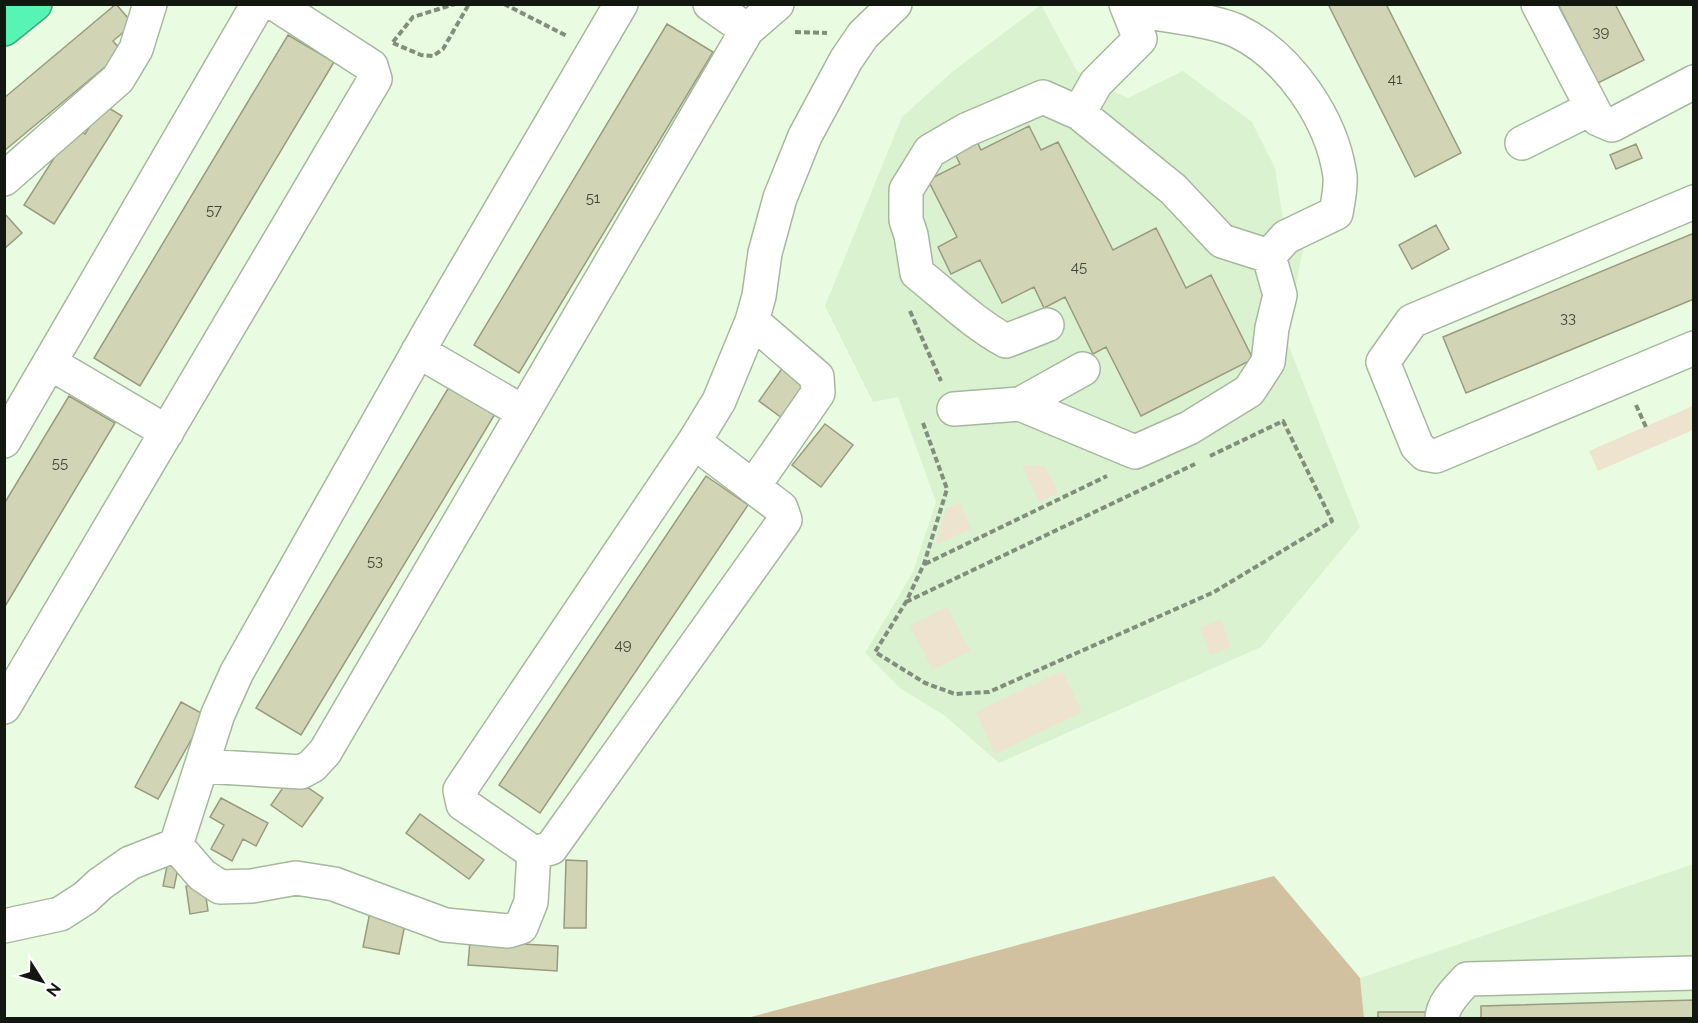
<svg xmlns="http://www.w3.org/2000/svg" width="1698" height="1023" viewBox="0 0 1698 1023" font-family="Raleway,sans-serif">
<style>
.built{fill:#daf2d0}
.green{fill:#ede3ce}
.forest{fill:#d2c1a0}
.building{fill:#d2d5b5;stroke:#999b7e;stroke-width:1.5}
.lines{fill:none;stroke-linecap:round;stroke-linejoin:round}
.minor-casing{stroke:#a5b89e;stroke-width:36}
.highway-casing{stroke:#3fa87b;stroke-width:36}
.path{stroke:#818e7b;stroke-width:4;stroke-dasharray:6 3;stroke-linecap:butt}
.minor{stroke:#fff;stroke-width:33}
.highway{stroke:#57f5b5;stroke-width:33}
.labels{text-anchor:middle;stroke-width:4.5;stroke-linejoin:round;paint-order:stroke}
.number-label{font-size:15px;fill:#424738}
</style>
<rect width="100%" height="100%" fill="#e9fce1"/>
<path class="built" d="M1041,5L1077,71L1096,83L1128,98L1183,71L1252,122L1275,168L1286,237L1303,249L1286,339L1360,527L1261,647L999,763L944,715L901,689L865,653L913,572L936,502L898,397L873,402L825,306L902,117L952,72Z
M1693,864V1018H1364L1360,978Z"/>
<path class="green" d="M1693,406V430L1598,471L1589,451Z
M1022,465L1045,466L1058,493L1039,502Z
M960,503L971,529L935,545L946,509Z
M947,607L970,651L933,670L910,626Z
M1221,620L1231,647L1210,655L1200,627Z
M1062,671L1082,712L995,754L976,712Z"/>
<path class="forest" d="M1274,876L1360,978L1364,1018H747Z"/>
<path class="building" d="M116,4L133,24L113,41L123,52L4,151V98Z
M1328,4H1386L1461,153L1415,177Z
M1558,4H1615L1644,60L1598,83Z
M667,24L713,52L519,373L474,345Z
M288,35L334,62L140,386L94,358Z
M104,105L122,116L54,224L24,205L74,127L85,134Z
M1029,126L1041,150L1058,142L1113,250L1156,228L1186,288L1211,275L1253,359L1141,416L1106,347L1093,354L1065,297L1044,308L1034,287L1002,303L980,260L951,274L938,247L957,237L928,180L960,164L950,144L973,133L981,150Z
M1636,144L1642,158L1616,169L1610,155Z
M4,213L22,233L4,249Z
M1436,225L1449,249L1412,269L1399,245Z
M1694,233V299L1466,393L1443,337Z
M786,363L809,380L782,418L759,401Z
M449,387L495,414L301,735L256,708Z
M69,396L115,423L4,608V504Z
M825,424L853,445L821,487L792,465Z
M706,476L748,505L540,813L499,785Z
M181,702L205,715L158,799L135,787Z
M291,776L323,798L302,827L271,805Z
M221,798L268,823L256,846L243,839L232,861L211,849L224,825L210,817Z
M420,814L484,860L469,879L406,833Z
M169,856L180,858L174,888L163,886Z
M566,860L587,861L586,928H564Z
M204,883L208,911L190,914L186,886Z
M370,912L406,919L399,954L363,947Z
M470,941L558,946L557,971L468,965Z
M1694,1000V1018H1481V1006Z
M1378,1012H1430V1018H1378Z"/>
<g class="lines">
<g class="minor-casing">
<path id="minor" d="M710,4L747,30
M1538,4L1598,119L1612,125L1694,82
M1129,9C1159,15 1210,19 1237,31C1289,56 1332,119 1340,176C1341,188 1338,201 1336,213L1286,237L1269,256
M1522,143L1584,112L1589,102
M4,179L118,79L136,49L150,4
M1694,202L1412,321L1383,362L1417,446L1425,454L1436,456L1694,348
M752,321L817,377L818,393L753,487
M1047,325L1006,341C973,323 946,296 917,273L911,235L906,220V190L930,151L966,130L1043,97L1079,113
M418,351L523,412
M50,363L167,432
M1020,404L1083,369
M954,409L1020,404L1135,452L1189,428L1249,391L1268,362L1272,328L1280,295L1269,256L1222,241L1173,189L1079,113L1096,83L1140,39L1126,4
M4,441L258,4
M694,442L781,508L785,520L551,848L534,853L463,804L460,790L694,442L719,401L752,321L759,296L765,253L780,198L805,136L846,60L863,35L895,4
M4,707L375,79L371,66L275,4
M203,766L301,772L312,766L325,752L747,30L777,4
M534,853L531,902L521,927L508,931L445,925L334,884L296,878L252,886L220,887L202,875L176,845L218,714L237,672L432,327L621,4
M4,926L60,914L85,898L100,884L130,863L176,845
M1442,1018C1443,1003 1457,990 1467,979L1694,973"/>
</g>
<g class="highway-casing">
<path id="highway" d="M4,29L35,4"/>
</g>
<path class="path" d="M504,4L567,36
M795,32L827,33
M393,42L413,17L455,4
M393,43L421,55L433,56L443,49L469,4
M910,311L941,381
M1636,405L1646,427
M923,423L947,489L924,564L906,602L875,652L925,683L955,694L989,692L1214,592L1332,521L1283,421L1210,456
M925,564L1107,476
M906,602L1195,464"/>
<use href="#minor" class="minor"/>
<use href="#highway" class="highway"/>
</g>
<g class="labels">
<g class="number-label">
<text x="1601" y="37">39</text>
<text x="1395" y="84">41</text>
<text x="593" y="203">51</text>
<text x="214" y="215">57</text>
<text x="1079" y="272">45</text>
<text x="1568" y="323">33</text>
<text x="60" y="468">55</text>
<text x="375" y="566">53</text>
<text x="623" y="650">49</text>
</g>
</g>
<rect width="1698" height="1023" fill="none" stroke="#12180f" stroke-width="12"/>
<g transform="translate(42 981) rotate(127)" stroke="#ffffff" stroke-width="4.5" paint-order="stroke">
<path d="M0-4.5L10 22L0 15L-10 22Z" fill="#12180f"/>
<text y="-9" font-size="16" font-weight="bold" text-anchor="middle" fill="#12180f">N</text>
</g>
</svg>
